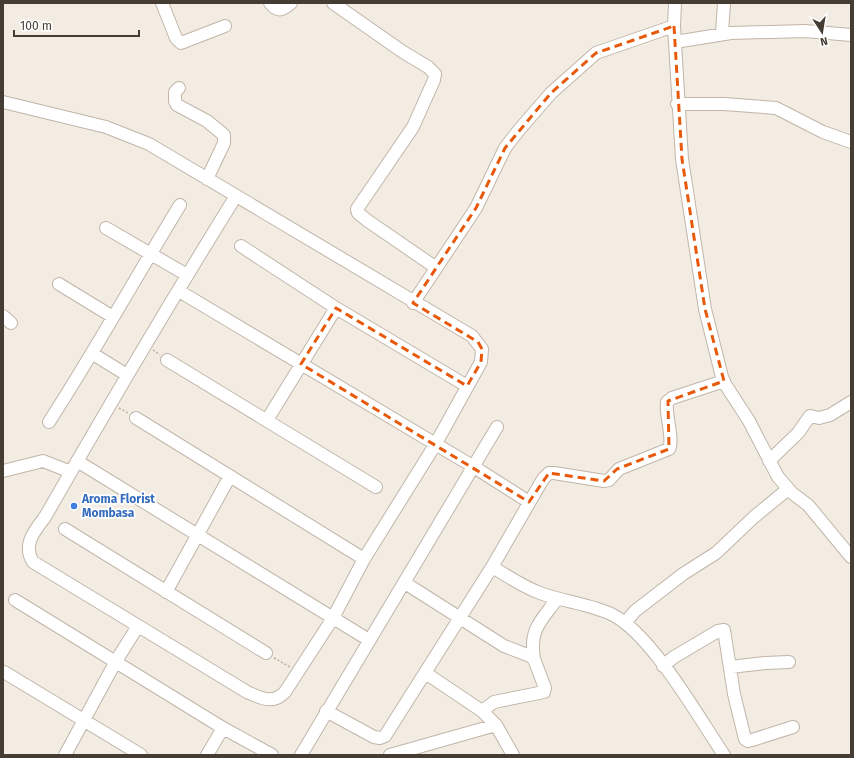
<svg xmlns="http://www.w3.org/2000/svg" width="854" height="758" viewBox="0 0 854 758" font-family="'Fira Sans',sans-serif">
<style>
.lines{fill:none;stroke-linecap:round;stroke-linejoin:round}
.minor-casing{stroke:#c1b5a9;stroke-width:14}
.path{stroke:#c1ac96;stroke-width:1.5;stroke-dasharray:2 2;stroke-linecap:butt}
.minor{stroke:#fff;stroke-width:12}
.marked{fill:none;stroke:#e8590c;stroke-width:3;stroke-dasharray:8 5;stroke-linejoin:round}
.shop-dot{fill:#3f7fe0;stroke:#fff;stroke-width:1.5}
.labels{text-anchor:middle;stroke-width:3.5;stroke-linejoin:round;paint-order:stroke}
.shop-label{font-size:12px;font-weight:bold;fill:#366cbe;stroke:#fff;text-anchor:start}
</style>
<rect width="100%" height="100%" fill="#f3ece3"/>
<g class="lines">
<g class="minor-casing">
<path id="minor" d="M162,3L176,38L181,43L225,26
M270,3C278,13 283,10 291,3
M333,3L403,52L428,67L435,74L434,80L413,127L357,209L358,213L368,221L435,267
M675,3L674,26L682,159L705,309L722,377L725,384L749,421L778,477L792,493L808,505L851,557
M722,33L724,3
M675,42L731,33L805,31L851,35
M179,88L175,92V101L177,105L207,121L224,135V143L207,179
M3,102L106,127L149,144L472,336L482,349L481,362L435,445L364,559L333,618L285,692C273,705 261,698 247,692L33,562C22,545 35,530 45,517C107,409 170,302 236,196
M677,104H724L776,108L823,132L851,142
M106,228L187,275
M241,246L336,308L467,386
M59,284L113,317
M179,291L474,467L529,502
M413,303L476,208L505,148L519,130L551,93L596,53L674,26
M3,316L11,323
M93,354L127,375
M167,360L376,487
M136,418L364,559
M267,420L336,308
M49,422C95,351 136,277 180,205
M77,461L369,640
M769,461L798,433L810,416L819,418L830,415L851,402
M3,471L43,461L71,472
M65,529L266,653
M492,567C508,576 523,587 540,593C564,602 591,604 613,615C652,635 699,718 724,755
M405,583L504,646L530,656L534,659L545,688L544,692L494,702L482,711
M166,592L230,476
M15,600L223,728L272,755
M625,623L635,611L683,574L716,553L754,517L788,489
M534,659C529,629 541,621 557,599
M663,666L674,657L718,631L724,630L734,694L745,739L748,741L752,740L793,727
M730,667L765,663L789,662
M4,672L141,755
M427,674L482,711L496,725L513,755
M326,711L374,737L380,738L385,736L492,567L543,479L549,473H554L604,481L609,480L619,469L669,449C674,439 665,415 667,402L672,398L724,381
M65,755L116,661L138,626
M207,755L223,728
M301,755L497,427
M390,755L496,725"/>
</g>
<path class="path" d="M153,350L160,355
M119,408L128,413
M274,658L290,667"/>
<use href="#minor" class="minor"/>
</g>
<path class="marked" d="M674,26L682,159L705,309L724,381L668,401L669,449L617,469L604,481L549,473L529,502L301,364L336,308L467,386L481,362L482,349L478,342L413,303L476,208L505,148L551,93L596,53Z"/>
<circle class="shop-dot" cx="74" cy="506" r="4"/>
<g class="labels">
<g class="shop-label">
<text x="82" y="503">Aroma Florist<tspan x="82" dy="14">Mombasa</tspan></text>
</g>
</g>
<rect width="854" height="758" fill="none" stroke="#453c33" stroke-width="8"/>
<g transform="translate(822 32) rotate(168)" stroke="#ffffff" stroke-width="3" paint-order="stroke">
<path d="M0-3L7 15L0 10L-7 15Z" fill="#453c33"/>
<text y="-6" font-size="11" font-weight="bold" text-anchor="middle" fill="#453c33">N</text>
</g>
<path d="M14 30v6h125v-6" fill="none" stroke="#453c33" stroke-width="2"/>
<text x="20" y="30" font-size="12" fill="#453c33" stroke="#ffffff" stroke-width="3" paint-order="stroke">100 m</text>
</svg>
